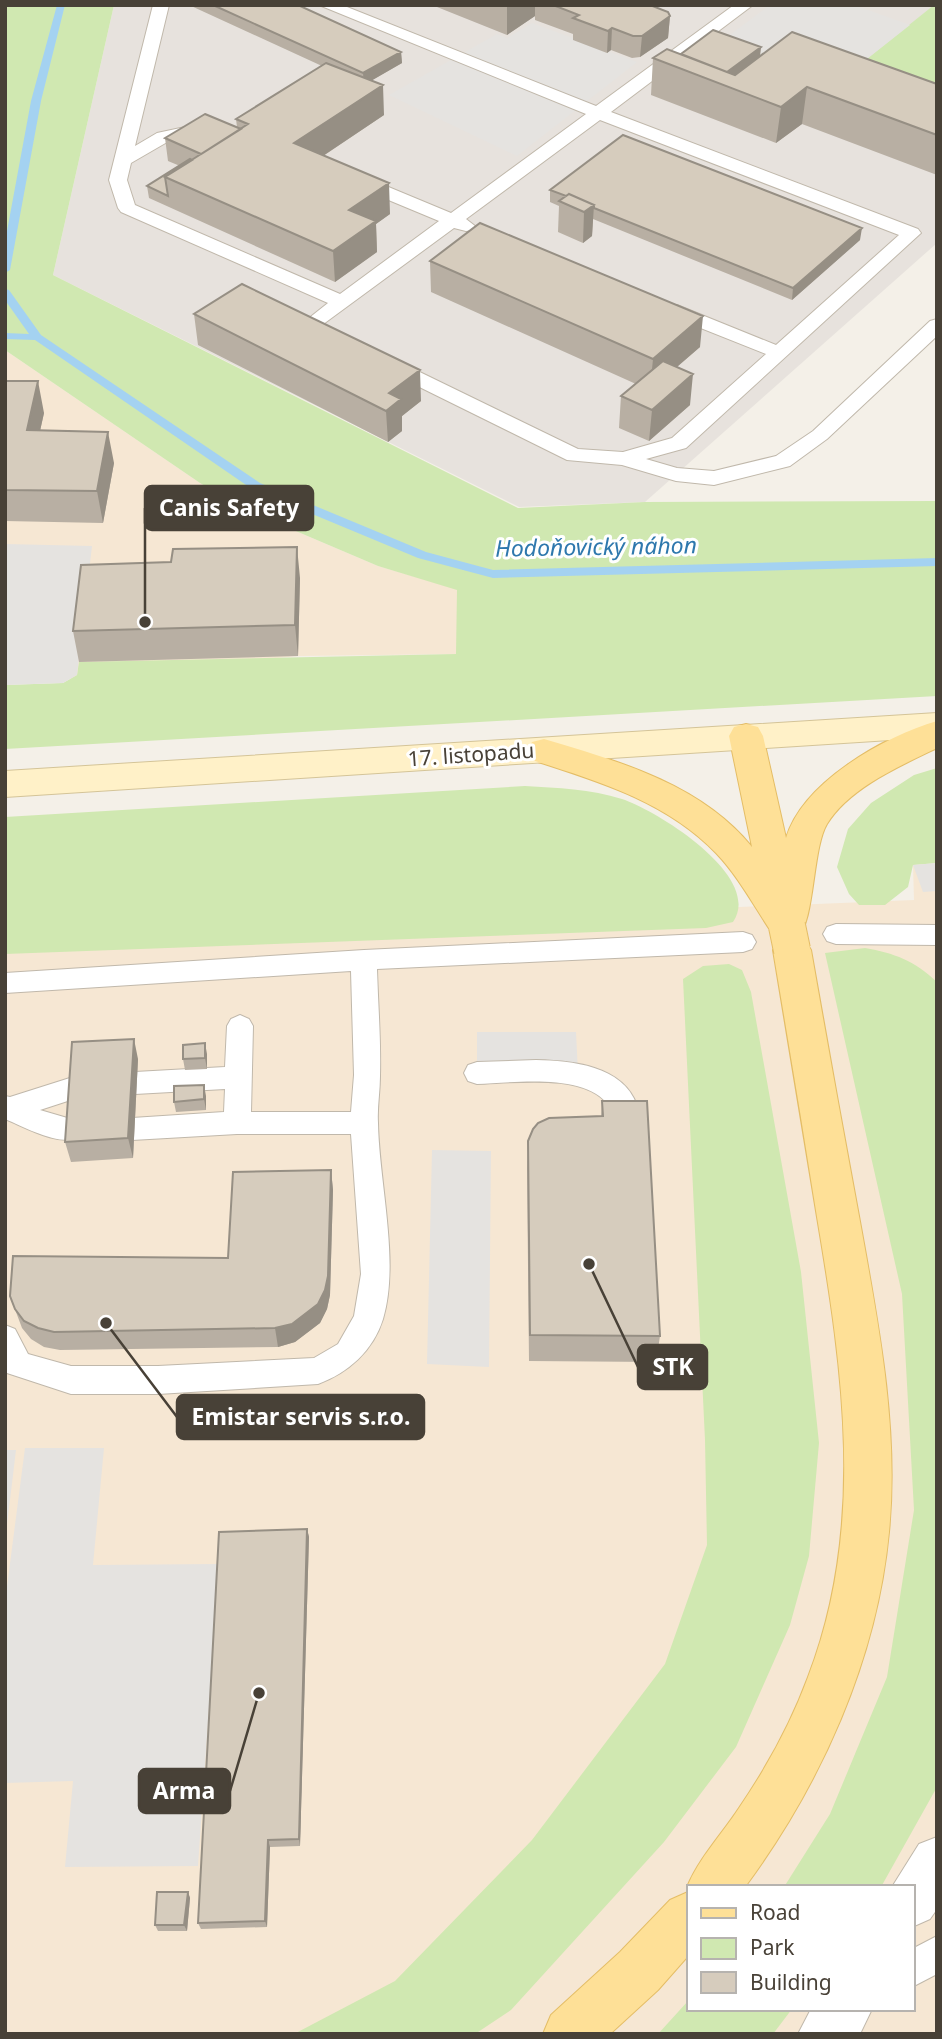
<svg xmlns="http://www.w3.org/2000/svg" width="942" height="2039" viewBox="0 0 942 2039" font-family="'Noto Sans',sans-serif">
<style>
.commercial{fill:#f6e7d3;fill-rule:evenodd}
.industrial{fill:#e7e2dd}
.green{fill:#d0e8b1}
.parking{fill:#e5e3e0}
.lines{fill:none;stroke-linecap:round;stroke-linejoin:round}
.stream{fill:#a4d2f1;fill-rule:evenodd}
.service-casing{stroke:#c0b8ab;stroke-width:2}
.minor-casing{stroke:#c0b8ab;stroke-width:2}
.secondary-casing{stroke:#d4c498;stroke-width:2}
.primary-casing{stroke:#e4bd66;stroke-width:2}
.service{fill:#fff;fill-rule:evenodd}
.minor{fill:#fff;fill-rule:evenodd}
.secondary{fill:#fff1c8;fill-rule:evenodd}
.primary{fill:#fee097;fill-rule:evenodd}
.primary-bridge-casing{stroke:#e4bd66;stroke-width:38;stroke-linecap:butt}
.primary-bridge{stroke:#fee097;stroke-width:36}
.wall{fill:#b8afa3}
.shaded-wall{fill:#968f84}
.building{fill:#d6ccbd;stroke:#968f84;stroke-width:2}
.labels{text-anchor:middle;stroke-width:6;stroke-linejoin:round;paint-order:stroke}
.street-label{font-size:21px;fill:#484137;stroke:#fff}
.water-label{font-size:23px;font-style:italic;fill:#2e78ad;stroke:#fff}
.leader{fill:none;stroke:#484137;stroke-width:2.5}
.callout-dot{fill:#484137;stroke:#fff;stroke-width:2.5}
.callout{fill:#484137;stroke:#484137;stroke-width:2.5}
.callout-label{font-size:23px;text-anchor:middle;font-weight:bold;fill:#fff}
</style>
<rect width="100%" height="100%" fill="#f4f0e8"/>
<path class="commercial" d="M5,350L200,483L244,509L378,566L457,589V654L298,656L5,685Z
M937,863V2034H5V937L914,900L913,865ZM688,1887H912V2009H688Z"/>
<path class="industrial" d="M114,5H937V243L645,502L519,507L53,275Z"/>
<path class="green" d="M5,5H114L53,275L518,508L645,502L937,501V696L5,749V685L63,683L77,675L79,662L456,654L457,590L378,566L244,509L200,483L5,350Z
M934,5H937V120L834,85Z
M937,768V863L913,865L908,887L885,905H859L849,894L837,867L848,829L871,803L914,775Z
M525,786C557,788 591,789 622,799C658,811 764,877 733,922L706,928L5,954V817Z
M865,948C894,953 915,961 937,982V1787L881,1887H784L830,1814L887,1677L914,1510L902,1294L825,953Z
M729,964L742,970L751,992L801,1272L819,1443L809,1556L790,1625L736,1747L664,1842L511,2010L475,2034H294L395,1981L532,1840L665,1664L707,1545L705,1440L683,979L703,966Z
M688,2001V2009H792L773,2034H658Z"/>
<path class="parking" d="M770,5H854L910,25L834,85L719,43Z
M532,23L637,62L517,156L389,95L497,34L507,38Z
M5,544L92,546L77,675L63,683L5,685Z
M937,863V891L923,892L913,865Z
M477,1032H576L578,1073H477Z
M432,1150L491,1151L489,1367L427,1364Z
M25,1448H104L93,1565L219,1564L198,1866L65,1867L73,1781L5,1783V1602Z
M5,1450H16L5,1541Z"/>
<g class="lines">
<path class="stream" d="M57,5H65L41,101L10,270L5,273V242L31,101Z
M5,289L9,290L41,335L260,483L426,552L493,570L937,558V566L493,578L418,558L252,489L35,340L5,339V333L29,334L5,300Z"/>
<g class="service-casing">
<path id="service" d="M153,5H169L135,146L157,133L204,123L213,128L210,132L169,141L131,163L127,180L135,205L340,294L439,221L350,184L347,180L350,176H362L451,213L586,114L319,5H342L596,106L734,5H753L611,112L918,229L921,233L686,448L646,459L677,468L714,471L776,456L813,431L930,321L937,319V336L827,439L790,466L714,485L676,481L622,465L567,460L381,368L378,364L388,358L395,360L578,449L623,452L672,438L766,354L663,313L660,309L663,305H677L776,345L899,235L600,120L466,219L475,226L472,230L466,231L454,228L322,325L341,337L338,341H324L299,326L328,303L121,212L118,208L109,180Z
M836,924L937,925V945L836,944L827,941L823,934L827,927Z
M743,932L752,935L756,942L752,949L743,952L377,969C378,1005 381,1040 380,1076C380,1092 377,1108 378,1123C379,1183 400,1262 383,1319C373,1351 348,1373 318,1384L158,1394H71L7,1373L5,1325L15,1329L28,1354L71,1366H158L314,1358L338,1344L354,1316L361,1274L351,1134H237L132,1140L122,1137L118,1129L122,1121L132,1118L224,1112L225,1089L135,1094L125,1091L122,1083L125,1075L135,1072L225,1067L227,1026L231,1019L240,1015L249,1019L253,1026L251,1112H351L354,1075L351,971L5,993V973L364,950Z
M536,1060C572,1061 622,1065 637,1105C641,1115 642,1127 637,1137L627,1140L617,1137C612,1127 615,1114 609,1106C586,1072 513,1083 477,1084L468,1081L464,1073L468,1065L477,1062Z
M73,1077L83,1080L86,1088L83,1096L40,1110L81,1122L85,1130L81,1138C57,1146 27,1128 5,1119V1096L10,1097Z
M937,1936V1974L912,1987V1949Z"/>
</g>
<g class="minor-casing">
<path id="minor" d="M937,1837V1909L930,1919L912,1927V1887H892L919,1844Z
M811,2009H872L860,2034H798Z"/>
</g>
<g class="secondary-casing">
<path id="secondary" d="M937,713V737L5,797V771Z"/>
</g>
<g class="primary-casing">
<path id="primary" d="M937,721V748C900,766 849,788 827,824C812,849 815,924 797,937L805,940L811,950C827,1042 844,1135 861,1227C879,1327 899,1430 889,1532C877,1660 821,1784 745,1887H688V1889L687,1887C699,1858 722,1834 739,1808C767,1767 791,1723 808,1677C866,1527 843,1371 817,1217C803,1128 788,1039 773,950L782,939L774,936C755,908 739,877 716,853C666,801 597,781 532,760L527,751L532,742L544,739C618,761 701,784 752,847L729,736L734,727L746,724L758,727L763,736L786,838C803,782 883,737 937,721Z
M688,1892V1956L658,1990L610,2034H543L551,2015L620,1952L670,1900Z"/>
</g>
<use href="#service" class="service"/>
<use href="#minor" class="minor"/>
<use href="#secondary" class="secondary"/>
<use href="#primary" class="primary"/>
<g class="primary-bridge-casing">
<path id="primary-bridge" d="M787,926L792,950"/>
</g>
<use href="#primary-bridge" class="primary-bridge"/>
</g>
<path class="wall" d="M189,5H298L401,52L402,63L372,80L384,115L323,156L390,214L376,224L377,252L335,282L149,198L147,186L180,166L168,161L165,138L237,127L236,119L322,66Z
M432,5H650L670,16L668,38L640,57L632,58L611,50L607,53L573,40V34L535,20V16L507,35Z
M761,47L760,57L937,84V175L802,124L776,143L651,95L653,58Z
M550,190L860,240L792,300L593,219L592,236L583,243L558,232L559,206L550,202Z
M430,261L700,347L677,367L690,405L649,441L619,428L621,396L636,384L431,292Z
M194,314L421,401L402,416V431L388,442L198,345Z
M5,381L44,413L40,431L114,463L103,523L5,521Z
M300,578L298,656L79,662L73,631Z
M207,1054V1069L185,1070L183,1059Z
M138,1059L133,1158L71,1162L65,1142Z
M206,1096V1110L176,1112L174,1102Z
M602,1101L660,1336L656,1362L529,1361L527,1168L528,1141L601,1116Z
M331,1170L333,1190L330,1295L327,1309L320,1323L295,1342L278,1347L60,1350L44,1347L31,1339L22,1328L10,1296L228,1258Z
M307,1529L309,1537L300,1846L270,1847L267,1927L201,1929L198,1923Z
M188,1892L190,1898L187,1931H158L155,1925Z"/>
<path class="shaded-wall" d="M507,5H535V16L507,35Z
M670,16L668,38L640,57L642,36Z
M612,28L611,50L607,53L608,31Z
M761,47L758,69L733,88L720,78Z
M401,52L402,63L364,85L363,73Z
M383,85L384,115L296,174L294,143Z
M807,87L802,124L776,143L781,107Z
M389,183L390,214L376,224L377,252L335,282L333,251L349,210Z
M594,205L592,236L583,243L584,212Z
M862,228L860,240L792,300L793,288Z
M703,316L700,347L650,390L653,359Z
M420,370L421,401L402,416V431L388,442L386,411L389,393Z
M693,374L690,405L649,441L652,410Z
M38,381L44,413L33,462L27,430Z
M108,432L114,463L103,523L97,491Z
M297,547L300,578L298,656L295,625Z
M134,1039L138,1059L133,1158L128,1138Z
M205,1043L207,1054V1069L205,1058Z
M204,1085L206,1096V1110L204,1099Z
M331,1170L333,1190L330,1295L327,1309L320,1323L295,1342L278,1347L275,1328Z
M307,1529L309,1537L300,1846L299,1839Z
M268,1840L270,1847L267,1927L265,1921Z
M188,1892L190,1898L187,1931L184,1925Z"/>
<path class="building" d="M213,5H298L401,52L363,73Z
M553,5H650L668,12L670,16L642,36H633L612,28L608,31L573,18L579,15Z
M713,30L761,47L727,72L681,54Z
M792,32L937,84V135L807,87L781,107L653,58L667,49L735,75Z
M326,63L383,85L294,143L389,183L349,210L376,221L333,251L165,177L248,124L236,119Z
M205,114L241,129L201,154L165,138Z
M623,135L862,228L793,288L594,208V205L569,194L566,196L550,190Z
M190,159L192,160L165,177L168,196L147,186Z
M569,194L594,205L584,212L559,201Z
M480,223L703,316L653,359L430,261Z
M242,284L420,370L389,393L401,399L386,411L194,314Z
M663,361L693,374L652,410L621,396Z
M5,381H38L27,430L108,432L97,491L5,490Z
M297,547L295,625L73,631L81,565L171,562L173,549Z
M134,1039L128,1138L65,1142L72,1042Z
M205,1043V1058L183,1059V1045Z
M204,1085V1099L174,1102V1086Z
M602,1101H647L660,1336L530,1335L528,1141L533,1129L538,1123L549,1118L603,1116Z
M331,1170L328,1276L325,1290L318,1304L292,1324L275,1328L54,1332L38,1328L24,1321L15,1309L10,1296L13,1256L228,1258L233,1172Z
M307,1529L299,1839L268,1840L265,1921L198,1923L219,1532Z
M157,1892H188L184,1925H155Z"/>
<g class="labels">
<g class="street-label">
<text transform="translate(471 755) rotate(-4)" y="7">17. listopadu</text>
</g>
<g class="water-label">
<text transform="translate(596 547) rotate(-1)" y="8">Hodoňovický náhon</text>
</g>
</g>
<path class="leader" d="M145 622L145 508M589 1264L638 1367M106 1323L177 1417M259 1693L230 1791"/>
<g class="callout-dot">
<circle cx="145" cy="622" r="7"/>
<circle cx="589" cy="1264" r="7"/>
<circle cx="106" cy="1323" r="7"/>
<circle cx="259" cy="1693" r="7"/>
</g>
<g class="callout">
<rect x="145" y="486" width="168" height="44" rx="7"/>
<rect x="638" y="1345" width="69" height="44" rx="7"/>
<rect x="177" y="1395" width="247" height="44" rx="7"/>
<rect x="139" y="1769" width="91" height="44" rx="7"/>
</g>
<g class="callout-label">
<text x="229" y="516">Canis Safety</text>
<text x="673" y="1375">STK</text>
<text x="301" y="1425">Emistar servis s.r.o.</text>
<text x="184" y="1799">Arma</text>
</g>
<rect width="942" height="2039" fill="none" stroke="#484137" stroke-width="14"/>
<rect x="687" y="1885" width="228" height="126" fill="#ffffff" stroke="#b6b3af" stroke-width="2"/>
<rect x="701" y="1908" width="35" height="10" fill="#fee097" stroke="#b6b3af" stroke-width="2"/>
<text x="750" y="1920" font-size="21" fill="#484137">Road</text>
<rect x="701" y="1938" width="35" height="21" fill="#d0e8b1" stroke="#b6b3af" stroke-width="2"/>
<text x="750" y="1955" font-size="21" fill="#484137">Park</text>
<rect x="701" y="1972" width="35" height="21" fill="#d6ccbd" stroke="#b6b3af" stroke-width="2"/>
<text x="750" y="1990" font-size="21" fill="#484137">Building</text>
</svg>
